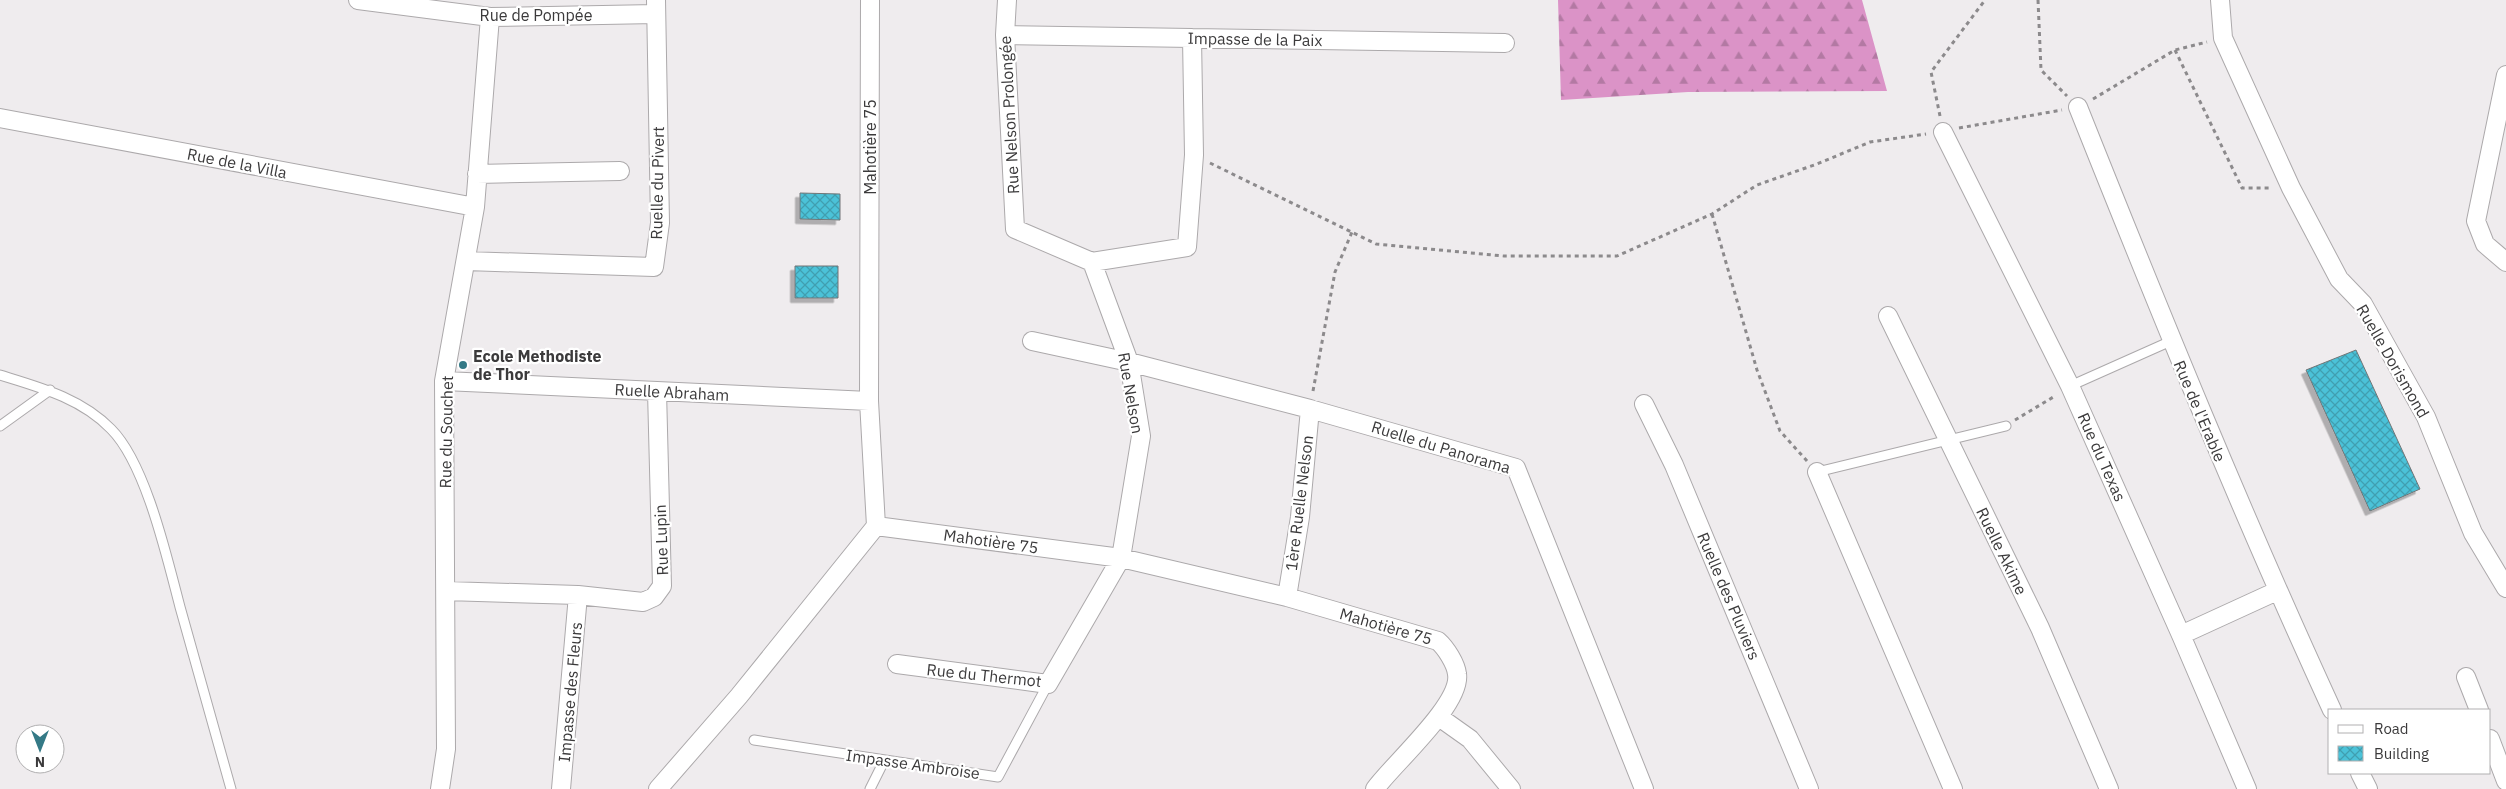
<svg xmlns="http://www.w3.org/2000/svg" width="2506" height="789" viewBox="0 0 2506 789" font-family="'IBM Plex Sans',sans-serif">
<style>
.forest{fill:url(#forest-firs)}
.building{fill:url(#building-cross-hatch);stroke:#717576;filter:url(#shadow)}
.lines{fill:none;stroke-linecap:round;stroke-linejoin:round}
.service-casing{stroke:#aca9ab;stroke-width:11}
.minor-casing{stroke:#aca9ab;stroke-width:20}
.path{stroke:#8c8a8c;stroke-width:3;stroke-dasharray:4 4;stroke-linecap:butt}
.service{stroke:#fff;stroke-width:9}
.minor{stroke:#fff;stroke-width:18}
.poi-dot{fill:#347986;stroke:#fff;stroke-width:2}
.labels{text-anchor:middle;stroke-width:4.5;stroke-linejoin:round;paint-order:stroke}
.street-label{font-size:16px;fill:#3b3a3b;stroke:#fff}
.poi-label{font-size:16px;font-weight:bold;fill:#3b3a3b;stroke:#fff;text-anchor:start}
</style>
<defs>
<pattern id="forest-firs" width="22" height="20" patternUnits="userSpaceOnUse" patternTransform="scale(1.25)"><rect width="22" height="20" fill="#db93c7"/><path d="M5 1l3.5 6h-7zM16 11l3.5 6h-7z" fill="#b379a3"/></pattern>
<pattern id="building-cross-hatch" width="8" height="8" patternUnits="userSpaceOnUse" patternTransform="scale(1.25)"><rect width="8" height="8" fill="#4bc2d8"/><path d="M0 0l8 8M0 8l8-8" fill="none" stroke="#409fb0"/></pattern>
<filter id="shadow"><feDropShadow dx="-4.5" dy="4.5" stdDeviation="0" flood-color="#0004"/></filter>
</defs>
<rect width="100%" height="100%" fill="#efecee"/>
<path class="forest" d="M1558,0H1862L1887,91L1688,92L1561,100Z"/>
<path class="building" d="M800,193L840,194V220L800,219Z
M795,266H838V298H795Z
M2356,350L2420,489L2370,511L2306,370Z"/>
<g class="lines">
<g class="service-casing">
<path id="service" d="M0,375C39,387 81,398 111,429C146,464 167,558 180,607C197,667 214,728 231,789
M2070,386L2171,341
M0,426L50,390
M1817,472L2006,426
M754,740L998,777L1048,684
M870,789L884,761"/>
</g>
<g class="minor-casing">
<path id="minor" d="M358,0L490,17L656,14
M870,0L869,401L876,526L1121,558L1287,597L1438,641C1446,648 1456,664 1457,674C1462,704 1392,765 1375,789
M1007,0L1005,35L1015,229L1092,262L1187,247L1194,155L1192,38
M2220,0L2223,38L2291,188L2339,279L2363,304L2426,417L2473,533L2506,588
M1005,35L1505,43
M2506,75L2476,221L2485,244L2506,262
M2078,107C2159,310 2241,512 2332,710
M0,118L475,207
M1943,132L2070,386L2181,635L2247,789
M477,174L620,171
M466,261L654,267L660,223L656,0
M1888,316L2040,628L2109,789
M1032,341L1129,362L1310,409L1516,468L1644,789
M444,381L869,401
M1644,404L1674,465L1809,789
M1817,472L1953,789
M446,591L578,595L643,602L654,597L662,586L657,391
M1287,597L1300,517L1310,409
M2181,635L2277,591
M897,664L1048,684L1121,558L1141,436L1129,362L1092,262
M2466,677L2479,710
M1439,717L1470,739L1511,789
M2490,739L2506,781
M2360,773L2368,789
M440,789L446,749L444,381L475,207L490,17
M561,789L578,595
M658,789L739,696L876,526"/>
</g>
<path class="path" d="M2038,0L2041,70L2067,96
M2175,50L2242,188H2272
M2093,99L2175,50L2207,42
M1940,116L1931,72L1985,0
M1959,128L2062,110
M1210,163L1376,244L1504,256H1617L1712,214L1757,185L1817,164L1870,142L1926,134
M1712,214L1757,370L1780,431L1807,461
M1313,391L1335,272L1352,232
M2015,420L2055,396"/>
<use href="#service" class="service"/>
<use href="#minor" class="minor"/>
</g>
<circle class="poi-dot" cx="463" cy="365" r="5"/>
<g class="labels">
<g class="street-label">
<text x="536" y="21">Rue de Pompée</text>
<text transform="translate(1255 39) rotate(1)" y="6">Impasse de la Paix</text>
<text transform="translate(1009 115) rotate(-93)" y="6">Rue Nelson Prolongée</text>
<text transform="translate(870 147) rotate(-90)" y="6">Mahotière 75</text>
<text transform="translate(237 163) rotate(11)" y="6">Rue de la Villa</text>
<text transform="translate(657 183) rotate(-89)" y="6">Ruelle du Pivert</text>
<text transform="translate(2393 361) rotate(60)" y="6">Ruelle Dorismond</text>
<text transform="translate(672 392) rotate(3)" y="6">Ruelle Abraham</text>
<text transform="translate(1131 393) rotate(80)" y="6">Rue Nelson</text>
<text transform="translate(2200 411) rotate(67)" y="6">Rue de l'Erable</text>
<text transform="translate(446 432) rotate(-89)" y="6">Rue du Souchet</text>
<text transform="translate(1441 447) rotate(17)" y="6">Ruelle du Panorama</text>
<text transform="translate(2102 457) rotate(66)" y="6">Rue du Texas</text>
<text transform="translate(1299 503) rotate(-83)" y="6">1ère Ruelle Nelson</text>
<text transform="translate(661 540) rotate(-92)" y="6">Rue Lupin</text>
<text transform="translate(991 541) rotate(8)" y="6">Mahotière 75</text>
<text transform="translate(2002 551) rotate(64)" y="6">Ruelle Akime</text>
<text transform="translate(1729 596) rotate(67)" y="6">Ruelle des Pluviers</text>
<text transform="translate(1386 626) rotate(16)" y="6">Mahotière 75</text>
<text transform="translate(984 675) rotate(6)" y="6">Rue du Thermot</text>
<text transform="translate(570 692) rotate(-85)" y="6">Impasse des Fleurs</text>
<text transform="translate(913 764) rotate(8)" y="6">Impasse Ambroise</text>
</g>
<g class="poi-label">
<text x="473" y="362">Ecole Methodiste<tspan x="473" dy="18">de Thor</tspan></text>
</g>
</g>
<rect x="2328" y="709" width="162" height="65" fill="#ffffff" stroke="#b1b0b1"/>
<rect x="2338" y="725" width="25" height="8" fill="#ffffff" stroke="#b1b0b1"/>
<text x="2374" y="734" font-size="15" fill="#3b3a3b">Road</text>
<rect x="2338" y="746" width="25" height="15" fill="url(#building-cross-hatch)" stroke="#b1b0b1"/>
<text x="2374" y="759" font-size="15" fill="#3b3a3b">Building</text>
<g transform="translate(40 749) rotate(180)"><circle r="24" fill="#ffffff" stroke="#b1b0b1"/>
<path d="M0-4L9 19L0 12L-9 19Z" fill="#347986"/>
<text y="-8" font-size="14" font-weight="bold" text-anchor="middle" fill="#3b3a3b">N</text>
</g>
</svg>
